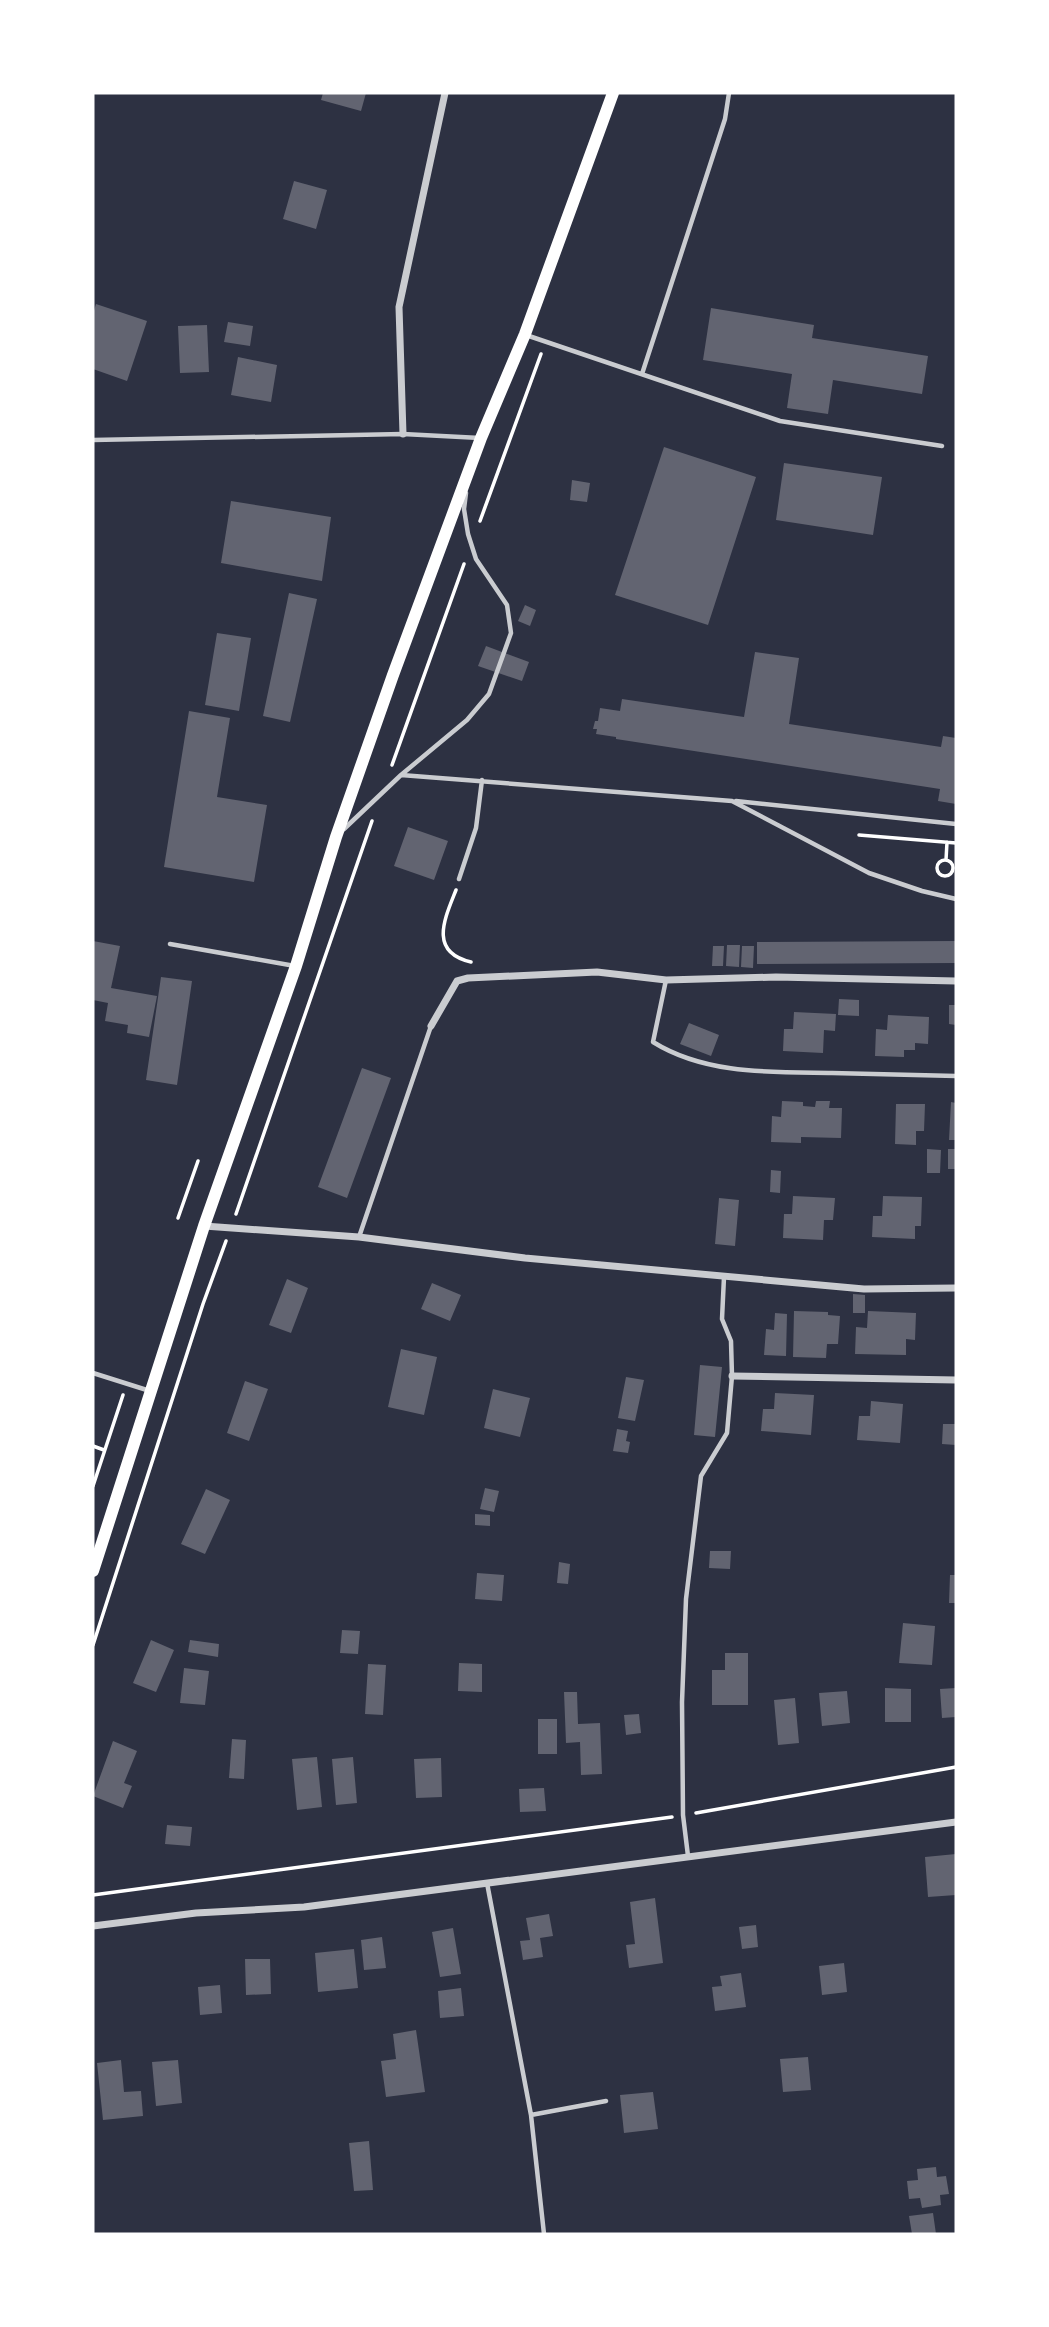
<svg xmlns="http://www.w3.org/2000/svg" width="1049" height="2327" viewBox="0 0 1049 2327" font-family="'PT Serif',serif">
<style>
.building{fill:#626471}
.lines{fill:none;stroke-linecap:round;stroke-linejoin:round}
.path{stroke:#fff;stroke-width:3.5}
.service{stroke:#caccd0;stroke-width:4.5}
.minor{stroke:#caccd0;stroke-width:7}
.secondary{stroke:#fff;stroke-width:12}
</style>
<rect width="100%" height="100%" fill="#2d3142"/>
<path class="building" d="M323,93H366L361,111L321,100Z
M294,181L327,190L316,229L283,219Z
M96,304L147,321L127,381L93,369V314Z
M711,308L814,325L812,338L928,356L922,394L833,380L828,414L787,408L792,374L703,360Z
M228,322L253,326L250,346L224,342Z
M207,325L209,372L180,373L178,326Z
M238,357L277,365L271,402L231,395Z
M664,447L756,477L708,625L615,595Z
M784,463L882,477L873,535L776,520Z
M572,480L590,483L587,502L570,500Z
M231,501L331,517L322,581L221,563Z
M289,593L317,599L290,722L263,716Z
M525,605L536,610L530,626L518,621Z
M217,633L251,638L239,711L205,705Z
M486,646L529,662L522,681L478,666Z
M755,652L799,658L789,724L941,747L943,736L956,738V804L938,801L940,789L616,739V737L596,734L597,729H593L595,721H598L600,708L620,711L622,699L744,717Z
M189,711L230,718L217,797L267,805L254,882L164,867Z
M408,827L448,841L434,880L394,866Z
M93,941L120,946L111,988L157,996L149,1037L127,1033L128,1025L105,1021L108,1003L93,1000Z
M956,941V963L757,964V942Z
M727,945H740L739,967L726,966Z
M713,946H724L723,966H712Z
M742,946H754L753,968L741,967Z
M161,977L192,981L177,1085L146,1080Z
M839,999L859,1000V1016L838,1015Z
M949,1005H956V1025L949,1024Z
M794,1012L836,1014L835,1031L824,1030L823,1053L783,1051L784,1029H793Z
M888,1015L929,1017L928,1044L915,1043V1050H904V1057L875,1056L876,1029L887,1030Z
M689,1023L719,1035L711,1056L680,1044Z
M362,1068L391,1078L347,1198L318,1187Z
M782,1101L803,1102V1106L815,1107L816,1101H830L829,1108H842L841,1138L801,1137V1143L771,1142L772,1116L781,1117Z
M951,1102L956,1103V1140H949Z
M896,1104H925L924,1131H916V1145L895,1144Z
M927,1149L941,1150L940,1173H927Z
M948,1149H956V1169H948Z
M771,1170L781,1171L780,1193L770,1192Z
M793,1196L835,1198L833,1220H824L823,1240L783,1238L784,1214H792Z
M883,1196L922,1197L921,1226H915V1239L872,1237L873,1216H882Z
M719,1198L739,1200L735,1246L715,1244Z
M287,1279L308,1288L291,1333L269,1325Z
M432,1283L461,1295L450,1321L421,1309Z
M853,1294L865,1295V1313H853Z
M794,1311L828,1312V1315L840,1316L838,1344H827L826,1358L793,1357Z
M868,1311L916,1313L915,1340L906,1339V1355L855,1354L856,1327L867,1328Z
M775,1313L787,1314L786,1356L764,1355L766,1329L774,1330Z
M401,1349L437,1357L424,1415L388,1407Z
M700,1365L722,1367L715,1437L694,1435Z
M626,1377L644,1380L635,1421L618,1418Z
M245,1381L268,1389L249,1441L227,1433Z
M493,1389L530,1398L520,1437L484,1428Z
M775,1393L814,1395L811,1435L761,1431L763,1409H774Z
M871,1401L903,1404L900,1443L857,1440L859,1416H870Z
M943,1424H956V1445L942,1444Z
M617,1429L628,1431L626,1441L630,1442L628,1453L613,1451Z
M485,1488L499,1491L494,1512L480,1509Z
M206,1489L230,1500L205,1554L181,1544Z
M475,1514L490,1515V1526L475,1525Z
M710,1551H731L730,1569L709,1568Z
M559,1562L570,1564L568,1584L557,1583Z
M477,1573L504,1575L502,1601L475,1599Z
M950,1575H956V1603H949Z
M903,1623L935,1626L932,1665L899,1663Z
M342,1630L360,1631L358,1654L340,1653Z
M151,1640L174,1650L156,1692L133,1683Z
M190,1640L219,1644L218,1657L188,1652Z
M725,1653H748V1705H712V1670H725Z
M459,1663L482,1664V1692L458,1691Z
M368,1664L386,1665L383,1715L365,1714Z
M184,1668L209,1671L205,1705L180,1703Z
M885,1688L911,1689V1722H885Z
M956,1688V1717L942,1718L940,1689Z
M847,1691L850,1723L822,1726L819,1693Z
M564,1692H577L578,1724L600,1723L602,1774L581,1775L580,1742L566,1743Z
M795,1698L799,1743L778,1745L774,1700Z
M639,1714L641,1733L626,1735L624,1715Z
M538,1719H557V1754H538Z
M232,1739L246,1740L244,1779L229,1778Z
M113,1741L137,1751L124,1783L132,1786L123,1808L93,1796Z
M317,1757L322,1807L297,1810L292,1759Z
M353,1757L357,1803L336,1805L332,1759Z
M441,1758L442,1797L416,1798L414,1759Z
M544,1788L546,1811L520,1812L519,1789Z
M167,1825L192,1827L190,1846L165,1844Z
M956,1854V1895L928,1897L925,1857Z
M655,1898L663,1963L629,1968L626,1945L635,1944L630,1902Z
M549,1914L553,1936L540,1938L543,1957L523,1960L520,1941L530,1940L526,1918Z
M756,1925L758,1947L742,1949L739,1927Z
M453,1928L461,1974L440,1977L432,1932Z
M382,1937L386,1968L364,1970L361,1940Z
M354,1949L358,1988L318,1992L315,1953Z
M245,1959H270L271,1994L246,1995Z
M844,1963L847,1992L822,1995L819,1966Z
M741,1973L746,2007L715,2011L712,1987L722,1986L720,1976Z
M220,1985L222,2013L200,2015L198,1987Z
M461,1988L464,2016L440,2018L438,1991Z
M416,2030L425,2092L386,2097L381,2061L396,2059L393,2034Z
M808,2057L811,2090L783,2092L780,2059Z
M121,2060L124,2092L141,2091L143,2116L103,2120L97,2063Z
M178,2060L182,2103L156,2106L152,2062Z
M653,2092L658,2129L624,2133L620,2095Z
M369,2141L373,2190L354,2191L349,2143Z
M936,2167L937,2177L946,2176L949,2194L940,2195L941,2205L922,2208L920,2198L909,2199L907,2181L918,2180L917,2169Z
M933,2213L936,2234H912L909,2216Z"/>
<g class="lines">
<path class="path" d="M480,521L541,354
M392,765L464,564
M859,835L956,843
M946,860L947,842
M937 868a8 8 0 1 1 16 0a8 8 0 1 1-16 0Z
M456,890C445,918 428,952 471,962
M236,1214L372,821
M178,1218L198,1161
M93,1446L104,1450
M93,1486L123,1395
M93,1645L203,1304L226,1241
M696,1813L956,1767
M93,1895L672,1817"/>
<path class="service" d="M526,335L780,421L942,446
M642,374L725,119L729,93
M93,440L403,434L480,438
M401,775L732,801L869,873L922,891L956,899
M736,801L956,824
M344,829L401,775L467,720L489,694L511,633L507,605L476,559L468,534L464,509L466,493
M459,879L476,828L482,780
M170,944L295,966
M666,980L653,1042C706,1075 772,1072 832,1073C873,1074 915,1075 956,1076
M359,1237L431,1026
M93,1373L150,1391
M688,1856L683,1815L682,1702L686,1599L701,1476L727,1433L732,1376L731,1341L722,1319L724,1277
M487,1883L531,2115L544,2234
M531,2115L606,2101"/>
<path class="minor" d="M403,434L399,307L445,93
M431,1026L457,981L468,978L597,972L666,980L776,977L956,981
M204,1226L359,1237L525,1258L864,1289L956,1288
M732,1376L956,1380
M93,1926L196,1913L304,1907L956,1822"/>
<path class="secondary" d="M93,1571L204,1226L296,966L336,837L393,675L481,438L525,334L613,93"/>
</g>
<rect width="1049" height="2327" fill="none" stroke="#ffffff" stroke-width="189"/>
</svg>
